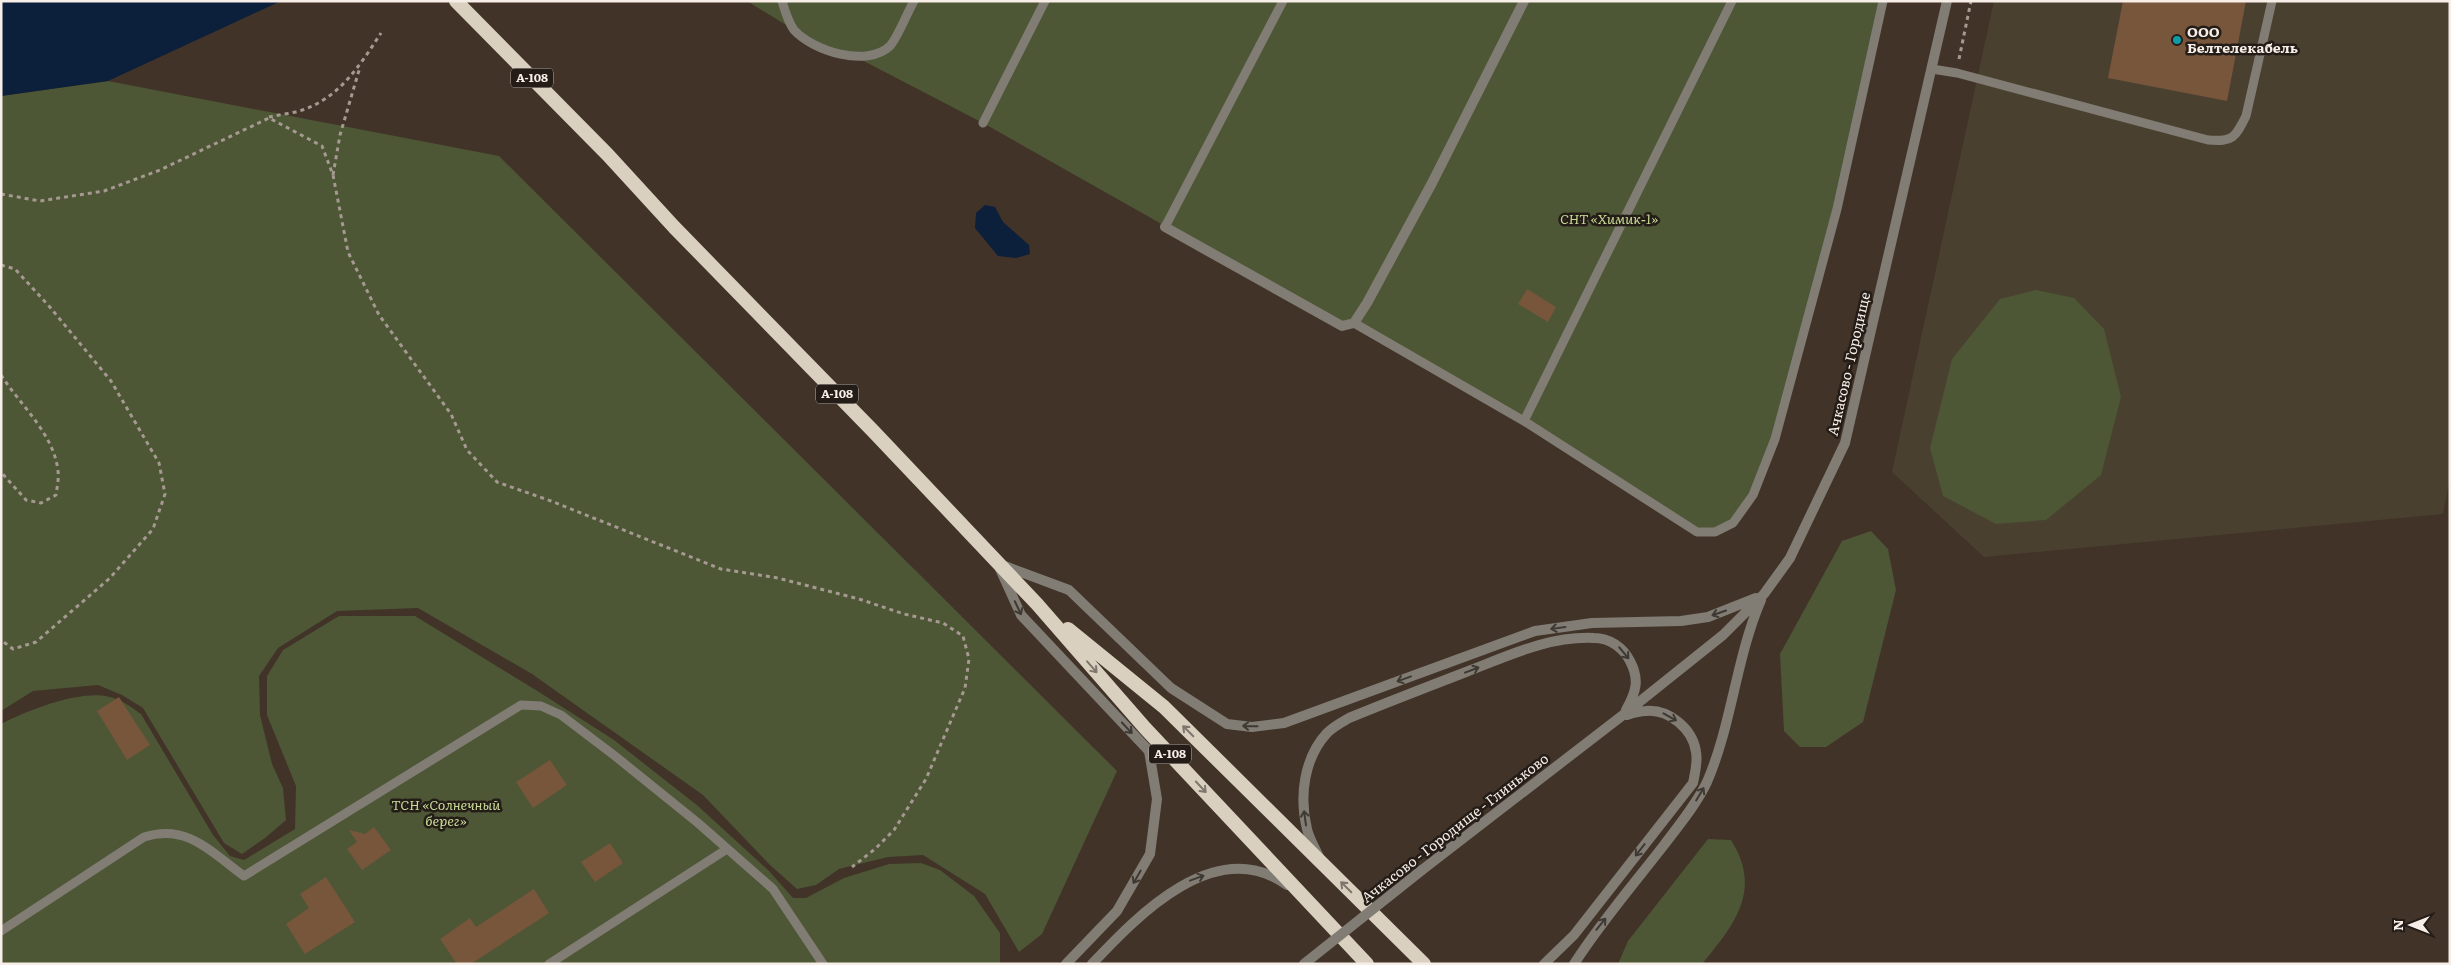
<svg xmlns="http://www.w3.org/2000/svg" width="2451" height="965" viewBox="0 0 2451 965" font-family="Literata,serif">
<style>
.industrial{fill:#4a4030}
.green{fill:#4d5635}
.water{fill:#0c1f3b}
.building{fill:#77563b}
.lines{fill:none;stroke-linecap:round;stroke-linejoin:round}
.path{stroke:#a59991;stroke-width:3;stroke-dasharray:4 4;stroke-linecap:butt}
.service{stroke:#817d75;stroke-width:9}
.minor{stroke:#817d75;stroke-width:10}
.tertiary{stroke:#817d75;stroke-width:10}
.trunk{stroke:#dad0c0;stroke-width:14}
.tertiary-bridge{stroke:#817d75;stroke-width:10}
.oneway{stroke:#3f3933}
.oneway2{stroke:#7e766c}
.culture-dot{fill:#0f9aa8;stroke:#231c17;stroke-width:2}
.labels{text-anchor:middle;stroke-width:5;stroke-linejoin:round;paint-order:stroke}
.shield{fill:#231c17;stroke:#b7afa9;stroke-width:1}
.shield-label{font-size:12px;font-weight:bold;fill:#f7eee7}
.poi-label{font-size:14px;font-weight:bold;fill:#f7eee7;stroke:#231c17;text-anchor:start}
.park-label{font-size:14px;font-style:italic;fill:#c8da97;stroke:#231c17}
.street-label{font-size:14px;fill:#f7eee7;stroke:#231c17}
</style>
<rect width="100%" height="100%" fill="#413328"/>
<path class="industrial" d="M1994,1H2450V478L2443,514L1984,557L1892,472Z"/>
<path class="green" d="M747,1H1883L1837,209L1775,439L1753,495L1733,523L1697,532L1524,421L1354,323L1342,326L983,123L856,57L832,53Z
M108,81L499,156L1117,771L1042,934L1019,952L985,894L923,855L888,857L839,869L816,885L797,889L770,865L703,795L532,674L418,608L337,611L278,648L259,676L260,715L272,764L283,788L286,820L265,838L242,854L224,843L143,708L122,695L98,685L33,691L1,711V96Z
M2036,290L2074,298L2104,329L2121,397L2101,475L2046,520L1996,524L1943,496L1930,448L1952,359L2000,299Z
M1871,531L1888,549L1896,590L1863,722L1826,747H1800L1784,731L1780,654L1842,541Z
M339,616H415L539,692L614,740L698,806L769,871L793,898H806L844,878L889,864L921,863L940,870L974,896L1000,933V964H1V724C28,710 81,689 110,697C122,700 131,707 141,714L213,835L230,856L244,860L295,829L296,786L267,715V676L283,650Z
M1708,839L1731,840C1763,890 1734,925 1702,964H1618L1628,941Z"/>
<path class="water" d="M1,1H281L108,81L1,96Z
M985,205L995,207L1003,222L1029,245L1030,254L1016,258L998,256L975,228L976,213Z"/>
<path class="building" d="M2123,1H2246L2227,101L2108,78Z
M1527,289L1556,307L1548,322L1518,304Z
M119,697L150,745L127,760L97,711Z
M550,760L567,785L533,808L516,782Z
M374,827L391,850L362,870L347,849L357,842L349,830L365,834Z
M610,843L623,863L595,882L581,862Z
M326,877L355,922L305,954L286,924L309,908L300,894Z
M534,889L549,913L471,964H457L440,939L470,918L476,927Z"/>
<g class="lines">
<path class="path" d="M1959,59L1971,1
M269,117C282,114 298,113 310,107C343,93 362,62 381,33
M333,175L340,135L360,67
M1,194L40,201L104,191L160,170L269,118L322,146L333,175L348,252L379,315L451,414L467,450L497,482L551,501L721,569L778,578L859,599L904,614L943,623L963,636L969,659L965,688L926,779L894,830L875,849L852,867
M1,265L15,269L49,306L111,381L159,463L165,494L153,529L110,578L36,642L13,649L1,640
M1,375C21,406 54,434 58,471C59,479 57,487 56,495L41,503L26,500L1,472"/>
<path class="service" d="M782,1C785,11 788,22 794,30C813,51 867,68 890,46C898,37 907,13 914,1
M1932,69L1957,73L2208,140C2233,142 2235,138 2246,116L2272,1
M983,123L1045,1
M1165,227L1283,1
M1354,323L1524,421L1697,532H1715L1733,523L1753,495L1775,439L1837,209L1883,1
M1524,421L1732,1
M1,931L144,837C187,823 211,852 244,876L521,705L541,706L561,715L615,756L698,823L773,889L823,964
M549,964L727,849"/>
<path class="minor" d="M1165,227L1342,326L1354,323L1367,303L1432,183L1524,1"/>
<path class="tertiary" d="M1002,565L1069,590L1171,688L1227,724L1252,727L1284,723L1535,631L1592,623L1681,621L1708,617L1756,598
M1000,569L1021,615L1149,751L1157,799L1150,854L1117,911L1066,964
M1319,857C1315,848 1309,838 1307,829C1299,796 1304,758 1327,733C1333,727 1342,722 1349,718C1388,702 1427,687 1466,672C1508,656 1548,636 1594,638C1609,638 1623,647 1630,661C1640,680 1636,692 1626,710
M1422,870L1623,715L1723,635L1764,594L1790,558L1845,443L1947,1
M1092,964C1138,915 1216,834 1287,885
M1544,964L1574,935L1693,783C1695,773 1698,762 1696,752C1693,729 1669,709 1646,711C1639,711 1633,713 1627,715
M1574,964C1601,922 1633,885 1664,845C1679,825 1696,805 1707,782C1732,724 1736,658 1761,600"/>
<path class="trunk" d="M456,1L608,155L674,227L874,432L1037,604L1145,728L1367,964
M1068,629L1164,707L1424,964"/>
<path class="tertiary-bridge" d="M1304,964L1422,870"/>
</g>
<defs><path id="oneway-shaft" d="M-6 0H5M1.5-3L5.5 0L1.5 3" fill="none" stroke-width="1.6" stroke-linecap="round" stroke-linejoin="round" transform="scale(1.25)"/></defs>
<g class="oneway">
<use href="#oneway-shaft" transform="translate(1018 608) rotate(65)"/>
<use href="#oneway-shaft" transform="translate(1719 613) rotate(161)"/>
<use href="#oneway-shaft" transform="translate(1558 628) rotate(172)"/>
<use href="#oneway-shaft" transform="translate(1624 653) rotate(50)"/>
<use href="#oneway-shaft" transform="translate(1472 670) rotate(-21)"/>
<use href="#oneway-shaft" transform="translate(1404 679) rotate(160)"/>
<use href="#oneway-shaft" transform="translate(1670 717) rotate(29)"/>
<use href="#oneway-shaft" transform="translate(1250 726) rotate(-179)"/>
<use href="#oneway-shaft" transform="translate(1127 728) rotate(47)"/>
<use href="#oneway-shaft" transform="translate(1700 794) rotate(-59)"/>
<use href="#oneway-shaft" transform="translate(1305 818) rotate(-98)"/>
<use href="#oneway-shaft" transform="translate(1640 850) rotate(128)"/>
<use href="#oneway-shaft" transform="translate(1137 877) rotate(120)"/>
<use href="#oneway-shaft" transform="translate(1197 878) rotate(-20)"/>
<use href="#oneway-shaft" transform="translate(1601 924) rotate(-51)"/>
</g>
<g class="oneway2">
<use href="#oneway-shaft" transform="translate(1092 667) rotate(49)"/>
<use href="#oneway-shaft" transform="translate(1188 731) rotate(-135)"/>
<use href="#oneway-shaft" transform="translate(1201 787) rotate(47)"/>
<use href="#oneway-shaft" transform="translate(1346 887) rotate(-135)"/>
</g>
<circle class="culture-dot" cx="2177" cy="40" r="5"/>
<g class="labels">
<g class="shield">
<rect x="511" y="68.5" width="42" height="19" rx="4"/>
<rect x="816" y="384.5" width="42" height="19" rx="4"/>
<rect x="1149" y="744.5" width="42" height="19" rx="4"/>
</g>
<g class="shield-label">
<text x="532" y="82">А-108</text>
<text x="837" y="398">А-108</text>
<text x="1170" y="758">А-108</text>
</g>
<g class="poi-label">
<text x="2187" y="37">ООО<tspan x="2187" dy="16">Белтелекабель</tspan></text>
</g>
<g class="park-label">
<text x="1609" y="224">СНТ «Химик-1»</text>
<text x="446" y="810">ТСН «Солнечный<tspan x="446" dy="16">берег»</tspan></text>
</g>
<g class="street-label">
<text transform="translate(1849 364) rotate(-77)" y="5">Ачкасово - Городище</text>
<text transform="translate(1455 828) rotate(-38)" y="5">Ачкасово - Городище - Глиньково</text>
</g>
</g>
<rect width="2451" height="965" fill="none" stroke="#f7eee7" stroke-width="5"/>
<g transform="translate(2411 925) rotate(270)" stroke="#231c17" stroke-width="4" paint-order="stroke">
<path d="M0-4L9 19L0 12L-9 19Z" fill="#f7eee7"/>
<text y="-8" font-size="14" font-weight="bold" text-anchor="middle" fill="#f7eee7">N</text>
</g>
</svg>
